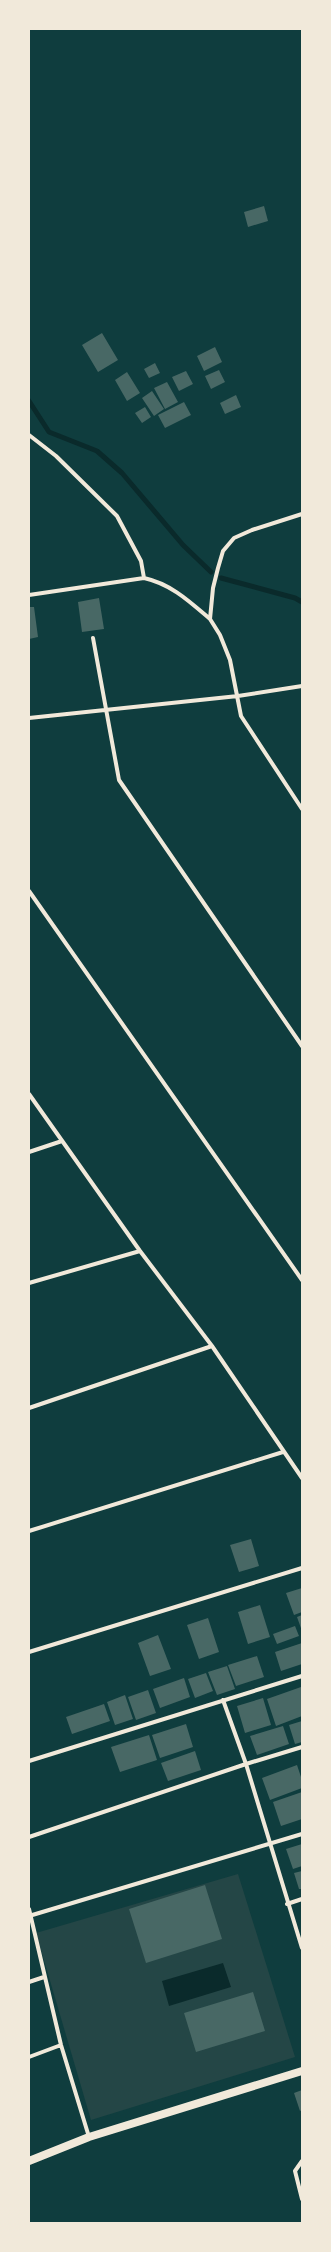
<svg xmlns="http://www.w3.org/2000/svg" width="331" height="2252" viewBox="0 0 331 2252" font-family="'Roboto Condensed',sans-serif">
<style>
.green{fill:#244646}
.water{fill:#0a2a2b}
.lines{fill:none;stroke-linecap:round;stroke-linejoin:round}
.stream{stroke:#0a2a2b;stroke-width:5}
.building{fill:#486865}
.minor{stroke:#f1e9da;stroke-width:4}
.secondary{stroke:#f1e9da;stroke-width:8}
</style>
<rect width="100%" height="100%" fill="#0f3d3e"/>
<path class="green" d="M238,1874L295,2057L91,2120L36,1933Z"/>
<path class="water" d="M223,1963L231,1987L169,2006L162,1981Z"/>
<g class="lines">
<path class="stream" d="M29,401L49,432L97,451L122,473L183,545L211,572
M221,578L295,598L302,602"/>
</g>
<path class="building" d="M264,206L268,221L248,227L244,212Z
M102,333L118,360L98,372L82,345Z
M215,347L222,362L204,371L197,356Z
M155,363L160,373L149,378L144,369Z
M219,370L225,382L211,389L205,376Z
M186,371L193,384L179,391L172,377Z
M127,372L140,393L127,401L115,380Z
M167,382L178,402L165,409L154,388Z
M152,391L164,409L154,416L142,398Z
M236,395L241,407L225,414L220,403Z
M184,402L191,415L165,428L158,415Z
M145,407L151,417L142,423L135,413Z
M99,598L104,629L82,632L78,602Z
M29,607H34L38,637L29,639Z
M251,1539L259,1566L239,1572L230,1545Z
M302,1588V1612L294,1615L286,1593Z
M260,1605L270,1637L248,1644L238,1612Z
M302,1615V1631L297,1617Z
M208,1618L219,1652L199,1659L187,1625Z
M295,1626L299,1636L277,1644L273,1634Z
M158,1635L171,1669L150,1676L138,1643Z
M302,1643V1664L281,1671L275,1652Z
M257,1656L264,1677L236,1686L228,1665Z
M227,1666L235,1689L217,1695L208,1672Z
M206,1673L213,1691L195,1698L188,1679Z
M184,1678L190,1697L160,1708L153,1689Z
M301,1687L302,1716L276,1726L267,1699Z
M148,1690L156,1713L136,1720L128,1697Z
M125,1695L133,1719L115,1725L107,1702Z
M263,1698L271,1725L245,1733L237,1706Z
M104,1704L110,1721L72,1734L66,1717Z
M302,1721V1742L295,1744L289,1725Z
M186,1724L193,1747L160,1758L152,1735Z
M283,1726L289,1744L257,1755L250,1736Z
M149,1735L157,1760L120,1772L111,1747Z
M195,1751L201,1770L168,1781L161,1763Z
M297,1765L302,1780V1788L270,1800L262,1778Z
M302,1792V1819L281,1826L273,1802Z
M302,1844V1866L293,1869L286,1849Z
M302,1871V1889H299L294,1873Z
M205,1885L222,1939L146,1963L129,1909Z
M253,1992L265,2031L196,2052L184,2013Z
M302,2090V2110L300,2111L294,2093Z"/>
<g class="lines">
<path class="minor" d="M29,435L56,456L117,516L141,561L144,578
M302,514L252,530L234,538L223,551L218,568L213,588L210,619L220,635L230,660L241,716L302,809
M29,595L144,578C171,584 189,601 210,619
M93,638L119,780L302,1046
M29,718L238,696L302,686
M29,891L302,1280
M29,1094L140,1251L212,1346L302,1478
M29,1152L62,1141
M29,1283L140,1251
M29,1408L212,1346
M29,1531L283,1452
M29,1652L302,1568
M223,1700L246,1764L302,1948
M29,1761L302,1676
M29,1837L246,1764L302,1747
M287,1904L302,1899
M29,1909L61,2045L89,2137
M29,1916L302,1834
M29,1982L44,1977
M29,2057L61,2045
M302,2161L295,2171L302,2199"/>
<path class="secondary" d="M29,2161L89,2137L302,2071"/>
</g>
<rect width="331" height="2252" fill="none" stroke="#f1e9da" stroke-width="60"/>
</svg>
